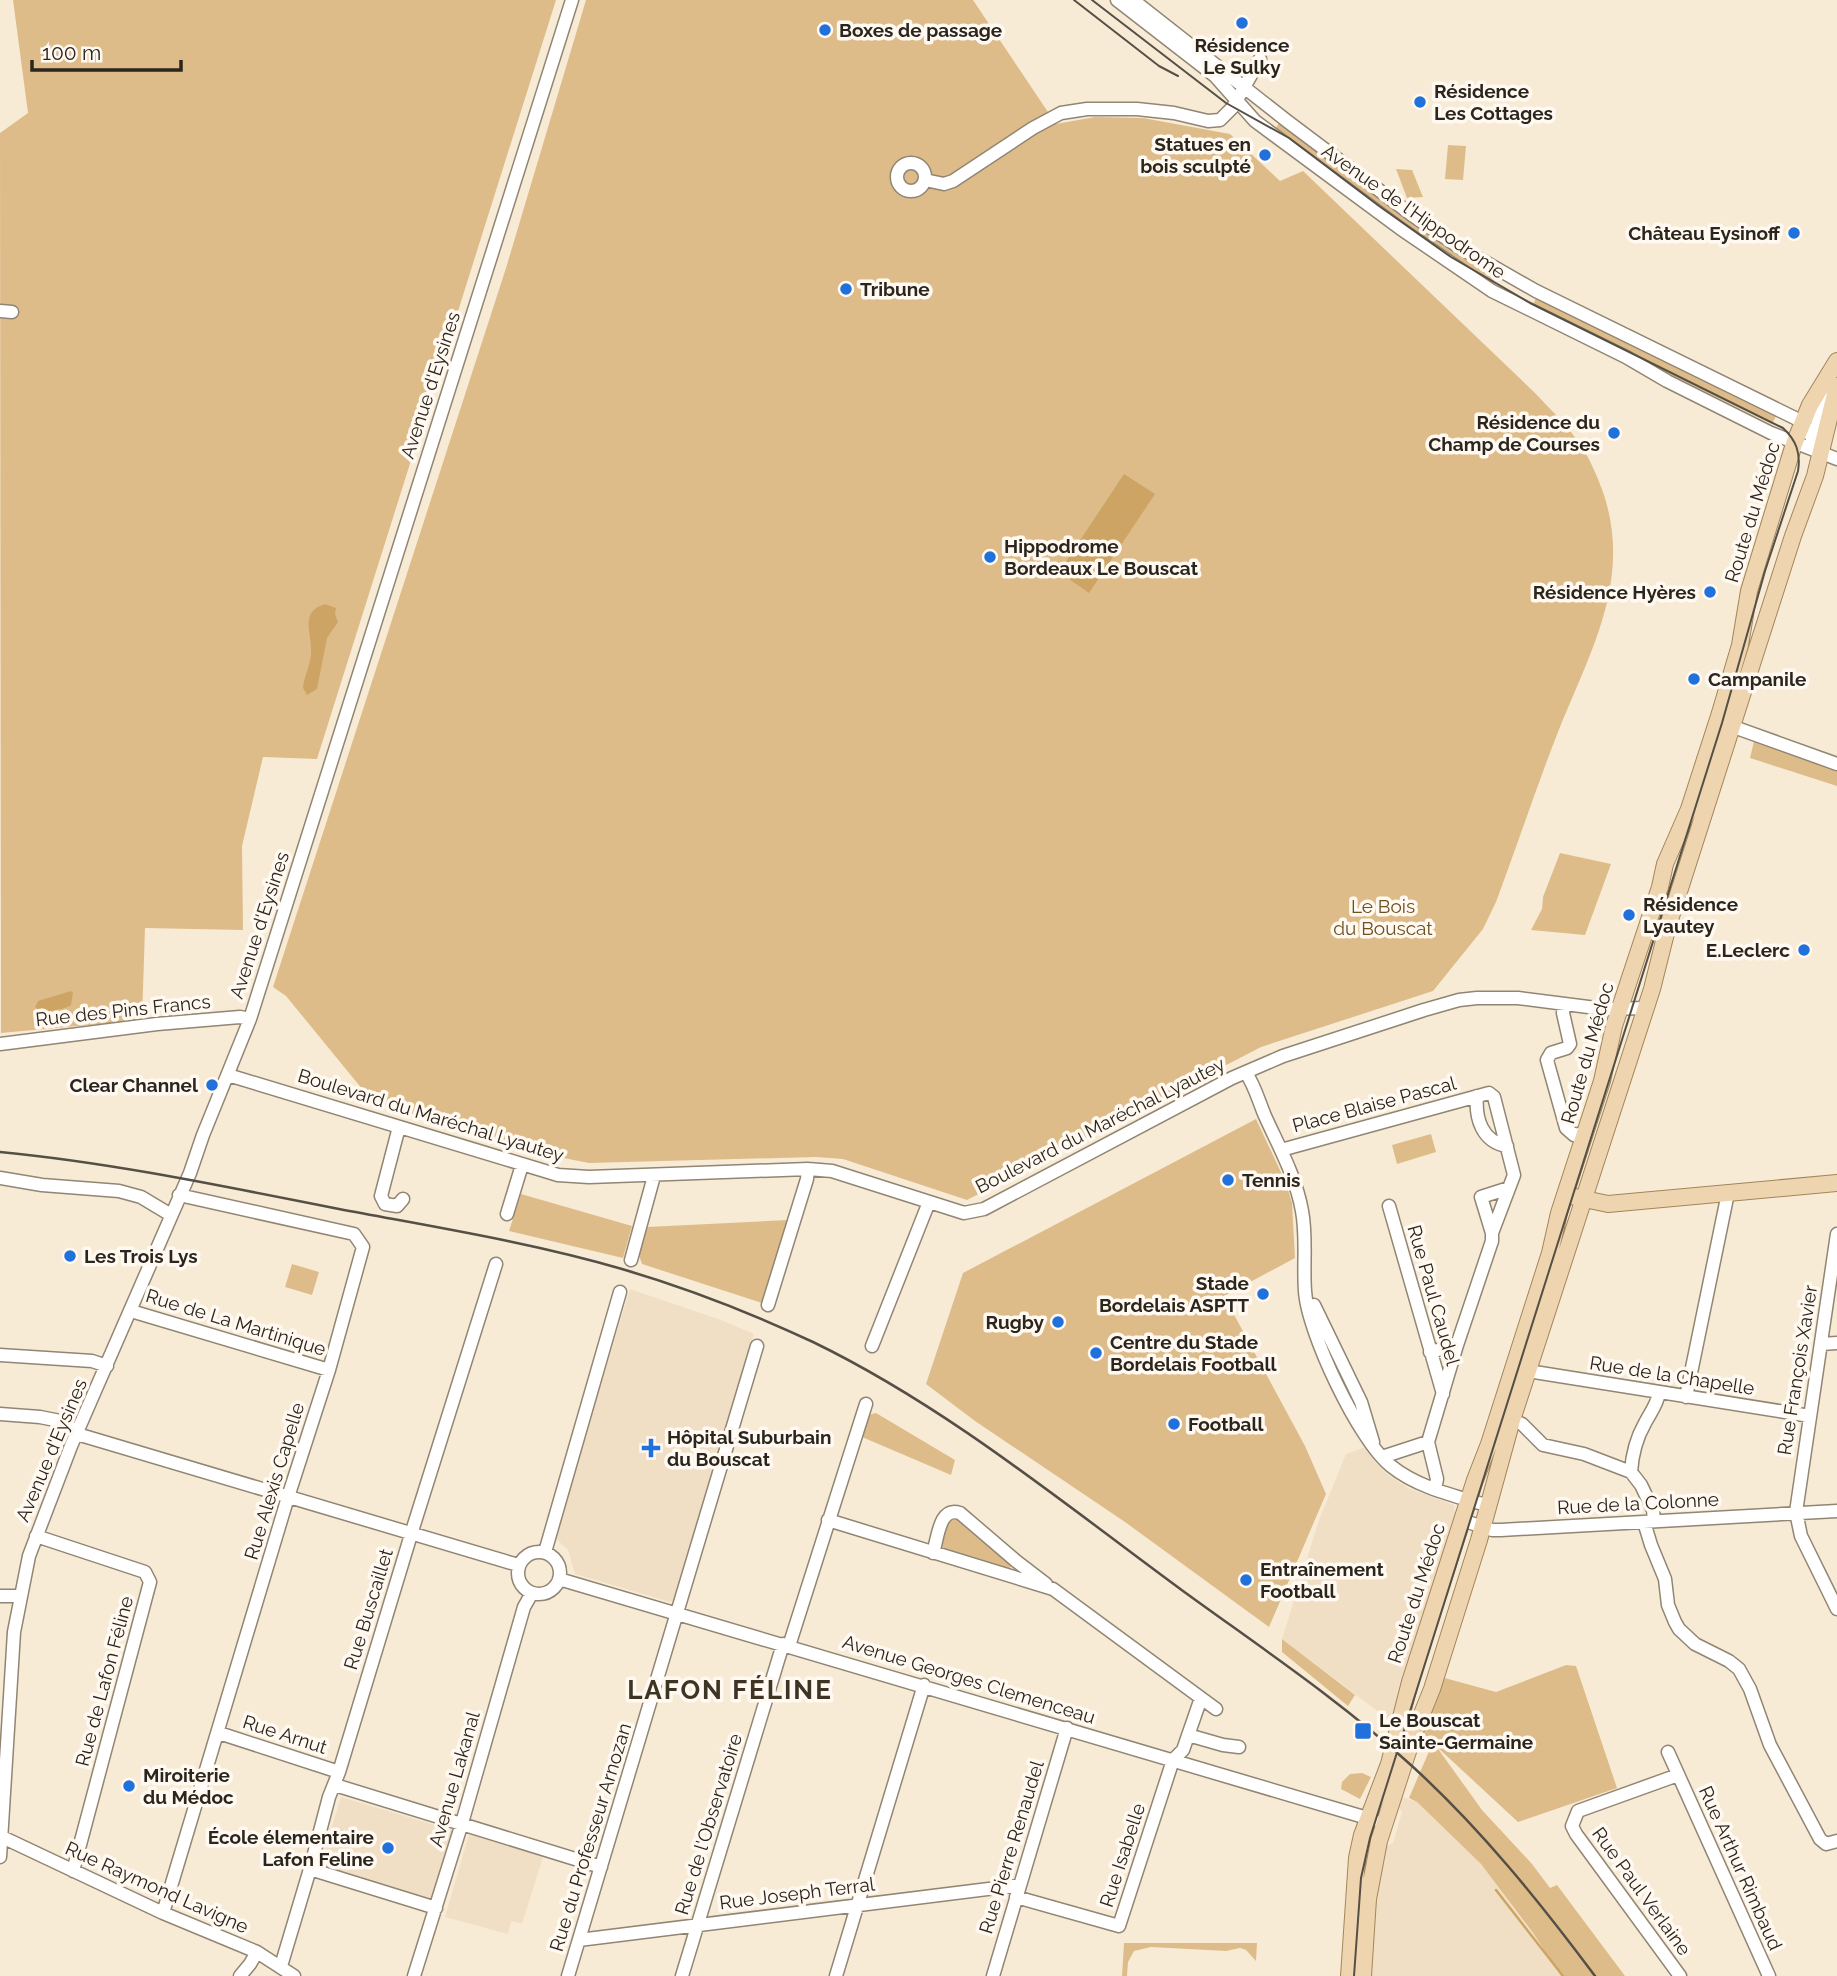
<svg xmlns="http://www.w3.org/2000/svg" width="1837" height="1976" viewBox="0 0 1837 1976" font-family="Raleway,sans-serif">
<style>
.built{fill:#f1dfc5}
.green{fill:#debc8a}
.water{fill:#cda463}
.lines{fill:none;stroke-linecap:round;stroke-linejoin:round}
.stream{stroke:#cda463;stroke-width:2.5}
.minor-casing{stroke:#918573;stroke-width:15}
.major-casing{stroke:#a2855a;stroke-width:18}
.minor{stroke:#fff;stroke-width:12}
.major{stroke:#eed5b0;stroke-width:16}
.tram{stroke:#564f45;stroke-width:2}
.rail{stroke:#564f45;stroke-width:2.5}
.poi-dot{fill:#2071dc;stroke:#fff9f1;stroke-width:2.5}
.labels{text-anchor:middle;stroke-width:7;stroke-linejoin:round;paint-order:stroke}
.poi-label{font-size:19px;font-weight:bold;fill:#2a251d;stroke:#fff9f1;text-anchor:start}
.street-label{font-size:19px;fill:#2a251d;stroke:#fff9f1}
.park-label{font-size:19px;fill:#6e5020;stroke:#fff9f1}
.district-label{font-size:26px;font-weight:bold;letter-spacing:2px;fill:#3e3424;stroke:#fff9f1}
</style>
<rect width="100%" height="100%" fill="#f8ebd6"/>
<path class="built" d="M630,1289L721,1320L754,1334L747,1354L749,1359L677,1599L670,1602L575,1574L568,1550L554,1537Z
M1365,1447L1375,1462L1387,1474L1408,1488L1454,1505L1455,1513L1393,1723L1282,1639L1319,1520L1346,1454Z
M1399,1796L1417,1802L1481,1864L1533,1934L1561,1976H1369L1373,1903L1383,1847L1393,1843L1402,1812L1396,1804Z
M341,1797L455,1831L433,1902L320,1865Z
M469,1834L543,1857L522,1924L511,1921L508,1934L445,1917Z"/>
<path class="green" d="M13,0H556L317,759L263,757L242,846L243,930L145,928L142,1020L1,1033L0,133L28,113Z
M586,0H973L1056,124L1095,117L1143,118L1230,134L1280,181L1303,171L1534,392C1550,409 1567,425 1580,444C1590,459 1597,476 1603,492C1633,580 1590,652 1558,732C1536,788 1517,846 1496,902L1483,929L1433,991L1261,1047L967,1200L843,1159L816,1157L589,1163L528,1151L372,1101L286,996L273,987L506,268Z
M1279,123L1427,232L1496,276L1492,285L1460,266L1274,131Z
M1448,145L1466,146L1463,180L1445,179Z
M1396,169L1412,170L1423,197L1407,198Z
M1536,298L1776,416L1772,424L1532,307Z
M1754,741L1837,771V786L1750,758Z
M1560,853L1611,864L1585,935L1531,930L1542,909L1543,897Z
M1256,1119L1286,1183L1292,1203L1295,1258L1224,1296L1305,1446L1326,1494L1269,1627L1125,1522L975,1421L926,1384L963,1273Z
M1431,1134L1436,1152L1397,1164L1392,1145Z
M521,1194L632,1226L623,1258L509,1231Z
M788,1220L762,1303L642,1264L639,1255L647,1227Z
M292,1264L319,1272L312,1295L285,1287Z
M876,1413L955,1460L951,1475L862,1437L868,1415Z
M957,1519L963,1521L1012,1564L1010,1568L1007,1570L943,1550C939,1541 944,1528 951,1520Z
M1282,1639L1355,1695L1348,1706L1282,1652Z
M1566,1665L1576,1666L1617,1788L1518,1822L1436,1746L1482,1810L1532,1864L1550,1888L1557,1885L1625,1976H1561L1533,1933L1481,1864L1417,1802L1409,1798L1433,1742L1418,1737L1441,1677L1496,1692Z
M1362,1773L1371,1777L1360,1799L1341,1789L1342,1782L1350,1774Z
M1124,1943H1257L1256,1961L1246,1950L1240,1948L1226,1951L1151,1947L1134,1951L1128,1962L1127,1976H1122Z"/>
<path class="water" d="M1124,474L1155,494L1089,593L1059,572Z
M325,604L336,608L335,614L338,622L327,638L317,689L307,695L303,688C304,676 310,666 311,655C313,635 298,612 325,604Z
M71,991L73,993L71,1005C64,1010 52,1010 43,1013L35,1007L38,1001Z"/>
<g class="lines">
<path class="stream" d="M1496,1890L1563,1976"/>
<g class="minor-casing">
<path id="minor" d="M1117,0L1215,76L1255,121L1401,229L1492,291L1626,357L1667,381L1771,433L1837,459
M1133,0L1287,121L1412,215L1459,247L1536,291L1803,422L1821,454
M897 177a14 14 0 1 1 28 0a14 14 0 1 1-28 0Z
M925,180L944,184L953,181L1033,128L1061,113L1087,109H1137L1174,113L1208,121L1220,120L1233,107L1260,59
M0,311L12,312
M1819,443L1817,425L1826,382
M1731,726L1837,764
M1564,1004L1563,1013L1570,1044L1567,1048L1551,1053L1547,1060L1566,1128L1574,1135L1585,1133
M0,1044L157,1024L240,1017L250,1019
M1246,1073C1255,1086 1259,1102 1265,1116C1279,1147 1296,1177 1302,1211C1307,1237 1303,1265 1305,1291C1307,1331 1359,1441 1391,1466C1418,1488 1456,1496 1489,1506
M228,1075L558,1175L589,1177L808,1169L832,1171L964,1213L984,1209L1232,1078L1283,1056L1424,1010L1459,1000L1477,998H1518L1604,1009L1646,1008
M1477,1096C1475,1118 1482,1142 1507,1146
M399,1127L381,1196L385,1204L397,1206L403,1199
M1281,1150L1489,1093L1494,1097L1514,1175L1492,1233V1241L1457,1345L1428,1442L1437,1479L1435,1489
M0,1178L42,1185L119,1191L141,1197L171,1215
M1389,1206L1443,1394
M507,1214L522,1165
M1492,1233L1481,1197L1509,1188
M1837,1234L1796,1512L1801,1536L1837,1609
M631,1260L654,1176
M768,1305L807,1179L808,1169
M1314,1305L1361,1402L1373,1442
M131,1311L329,1370
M1821,1344L1837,1343
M872,1346L929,1202
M1430,1352L1457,1345
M0,1355L92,1361L107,1366
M1528,1371L1810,1416
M1686,1397L1728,1193
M0,1414L40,1417L65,1422L77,1434L518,1565
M1512,1420L1522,1424L1543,1445L1584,1454L1631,1472L1641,1485L1653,1510L1654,1521
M1382,1457L1428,1442
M1631,1472C1632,1456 1637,1437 1645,1423C1650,1413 1657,1405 1659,1393
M828,1520L1053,1589L1216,1709
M1462,1520L1492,1530H1501L1837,1511
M1644,1522L1651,1545L1665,1579L1668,1605L1675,1622L1679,1629L1695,1644L1729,1661L1739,1669L1750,1689L1770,1745L1820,1839L1826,1844L1837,1841
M36,1536L145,1572L150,1582L73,1871
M518 1573a21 21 0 1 1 42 0a21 21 0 1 1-42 0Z
M545,1552L620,1292
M933,1553C938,1538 939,1506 960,1513L1016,1561L1046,1584
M559,1579L1374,1820
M0,1596H20
M789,1646L866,1404
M219,1733L339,1772
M1188,1735L1223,1745L1239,1747
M1668,1752L1769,1976
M1678,1775L1578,1811L1572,1826L1576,1834L1680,1976
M335,1785L601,1867
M0,1836L163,1913L257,1952L294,1976
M0,1857L14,1632L29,1556L71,1446L190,1173L203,1135L250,1019L572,0
M310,1869L436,1908
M1016,1897L1119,1926L1173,1760L1183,1750L1201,1698
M163,1913L288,1497L329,1370L363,1247L354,1234L179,1195
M579,1940L1020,1885
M281,1966L310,1869L329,1797L339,1772L413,1528L496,1264
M240,1976L250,1964L257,1952
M414,1976L462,1823L524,1607L532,1593
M568,1976L757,1346
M682,1976L783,1644
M836,1976L924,1685
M993,1976L1067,1728"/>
</g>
<g class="major-casing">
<path id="major" d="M1575,1197L1608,1204L1837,1183
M1349,1976L1357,1858L1362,1835L1389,1764L1410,1682L1475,1480L1489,1444L1550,1253L1559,1213L1602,1081L1614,1026L1660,887L1665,864L1689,809L1720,713L1740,645L1749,591L1794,444L1810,405L1837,361
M1363,1976L1368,1899L1379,1841L1413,1736L1432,1689L1479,1540L1512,1420L1652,989L1667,929L1793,536L1815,476L1837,386"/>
</g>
<use href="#minor" class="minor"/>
<use href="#major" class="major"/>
<path class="tram" d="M1074,0L1159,66L1178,76
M1092,0L1226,103L1289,138L1379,206L1451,257L1530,303L1783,428C1796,440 1801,453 1798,471L1765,571L1722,723L1370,1838L1361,1878L1354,1976"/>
<path class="rail" d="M0,1152C114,1163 227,1187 339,1209C434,1227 529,1242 622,1269C687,1288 751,1313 813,1342C947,1407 1063,1503 1183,1591C1260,1647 1341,1701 1412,1766C1481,1829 1539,1901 1595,1976"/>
</g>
<g class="poi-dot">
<circle cx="1242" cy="23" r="7"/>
<circle cx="825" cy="30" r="7"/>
<circle cx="1420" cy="102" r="7"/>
<circle cx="1265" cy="155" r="7"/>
<circle cx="1794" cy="233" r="7"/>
<circle cx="846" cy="289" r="7"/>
<circle cx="1614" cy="433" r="7"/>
<circle cx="990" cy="557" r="7"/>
<circle cx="1710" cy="592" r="7"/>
<circle cx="1694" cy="679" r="7"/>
<circle cx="1629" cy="915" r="7"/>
<circle cx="1804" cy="950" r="7"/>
<circle cx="212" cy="1085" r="7"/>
<circle cx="1228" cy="1180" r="7"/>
<circle cx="70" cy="1256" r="7"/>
<circle cx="1263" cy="1294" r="7"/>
<circle cx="1058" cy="1322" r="7"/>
<circle cx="1096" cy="1353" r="7"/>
<circle cx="1174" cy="1424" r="7"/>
<path d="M647.5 1437.5h7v7h7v7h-7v7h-7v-7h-7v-7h7z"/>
<circle cx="1246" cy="1580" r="7"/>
<rect x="1354" y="1722" width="18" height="18" rx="3.5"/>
<circle cx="129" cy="1786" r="7"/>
<circle cx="388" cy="1848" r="7"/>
</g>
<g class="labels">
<g class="poi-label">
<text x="839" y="37">Boxes de passage</text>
<text x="1242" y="52" text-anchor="middle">Résidence<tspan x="1242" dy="22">Le Sulky</tspan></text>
<text x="1434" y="98">Résidence<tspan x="1434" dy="22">Les Cottages</tspan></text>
<text x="1251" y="151" text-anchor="end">Statues en<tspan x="1251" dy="22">bois sculpté</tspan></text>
<text x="1780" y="240" text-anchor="end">Château Eysinoff</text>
<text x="860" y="296">Tribune</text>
<text x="1600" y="429" text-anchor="end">Résidence du<tspan x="1600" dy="22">Champ de Courses</tspan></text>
<text x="1004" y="553">Hippodrome<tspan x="1004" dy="22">Bordeaux Le Bouscat</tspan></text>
<text x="1696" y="599" text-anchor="end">Résidence Hyères</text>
<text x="1708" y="686">Campanile</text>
<text x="1643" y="911">Résidence<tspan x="1643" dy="22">Lyautey</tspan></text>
<text x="1790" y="957" text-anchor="end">E.Leclerc</text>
<text x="198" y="1092" text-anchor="end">Clear Channel</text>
<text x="1242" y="1187">Tennis</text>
<text x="84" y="1263">Les Trois Lys</text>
<text x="1249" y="1290" text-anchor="end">Stade<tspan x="1249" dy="22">Bordelais ASPTT</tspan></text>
<text x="1044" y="1329" text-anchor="end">Rugby</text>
<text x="1110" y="1349">Centre du Stade<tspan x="1110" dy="22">Bordelais Football</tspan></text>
<text x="1188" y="1431">Football</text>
<text x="667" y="1444">Hôpital Suburbain<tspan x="667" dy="22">du Bouscat</tspan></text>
<text x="1260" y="1576">Entraînement<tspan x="1260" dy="22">Football</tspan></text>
<text x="1379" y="1727">Le Bouscat<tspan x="1379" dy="22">Sainte-Germaine</tspan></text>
<text x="143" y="1782">Miroiterie<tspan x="143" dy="22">du Médoc</tspan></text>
<text x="374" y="1844" text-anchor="end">École élementaire<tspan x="374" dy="22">Lafon Feline</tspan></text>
</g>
<g class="street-label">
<text transform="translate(1414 211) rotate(35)" y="7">Avenue de l'Hippodrome</text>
<text transform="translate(430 385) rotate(-72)" y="7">Avenue d'Eysines</text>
<text transform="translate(1752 512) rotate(-73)" y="7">Route du Médoc</text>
<text transform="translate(259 925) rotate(-72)" y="7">Avenue d'Eysines</text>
<text transform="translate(123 1010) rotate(-6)" y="7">Rue des Pins Francs</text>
<text transform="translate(1587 1053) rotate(-74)" y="7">Route du Médoc</text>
<text transform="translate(1374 1104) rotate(-15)" y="7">Place Blaise Pascal</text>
<text transform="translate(431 1115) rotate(17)" y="7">Boulevard du Maréchal Lyautey</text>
<text transform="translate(1100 1125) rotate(-27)" y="7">Boulevard du Maréchal Lyautey</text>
<text transform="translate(1434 1295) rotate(74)" y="7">Rue Paul Caudel</text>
<text transform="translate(236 1322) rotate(17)" y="7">Rue de La Martinique</text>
<text transform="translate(1797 1370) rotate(-81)" y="7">Rue François Xavier</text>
<text transform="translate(1672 1375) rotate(9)" y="7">Rue de la Chapelle</text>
<text transform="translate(51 1450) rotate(-67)" y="7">Avenue d'Eysines</text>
<text transform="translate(274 1481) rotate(-73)" y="7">Rue Alexis Capelle</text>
<text transform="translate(1638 1503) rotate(-3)" y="7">Rue de la Colonne</text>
<text transform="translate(1416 1593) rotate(-72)" y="7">Route du Médoc</text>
<text transform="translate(368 1609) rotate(-73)" y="7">Rue Buscaillet</text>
<text transform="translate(969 1679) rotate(17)" y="7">Avenue Georges Clemenceau</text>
<text transform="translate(104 1681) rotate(-75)" y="7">Rue de Lafon Féline</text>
<text transform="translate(285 1734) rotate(18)" y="7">Rue Arnut</text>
<text transform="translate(454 1779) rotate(-74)" y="7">Avenue Lakanal</text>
<text transform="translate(708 1824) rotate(-73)" y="7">Rue de l'Observatoire</text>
<text transform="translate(590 1837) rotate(-73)" y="7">Rue du Professeur Arnozan</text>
<text transform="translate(1011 1847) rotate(-73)" y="7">Rue Pierre Renaudel</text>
<text transform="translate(1122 1855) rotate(-72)" y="7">Rue Isabelle</text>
<text transform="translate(1741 1868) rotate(66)" y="7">Rue Arthur Rimbaud</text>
<text transform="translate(157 1887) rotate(24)" y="7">Rue Raymond Lavigne</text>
<text transform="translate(1642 1891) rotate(54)" y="7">Rue Paul Verlaine</text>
<text transform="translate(797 1893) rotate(-7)" y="7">Rue Joseph Terral</text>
</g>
<g class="park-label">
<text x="1383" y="913">Le Bois<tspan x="1383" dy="22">du Bouscat</tspan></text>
</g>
<g class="district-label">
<text x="730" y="1699">LAFON FÉLINE</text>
</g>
</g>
<path d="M32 60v10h149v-10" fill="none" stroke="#2a251d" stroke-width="3.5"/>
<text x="42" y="60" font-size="21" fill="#2a251d" stroke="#fff9f1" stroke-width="5" paint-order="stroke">100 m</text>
</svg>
